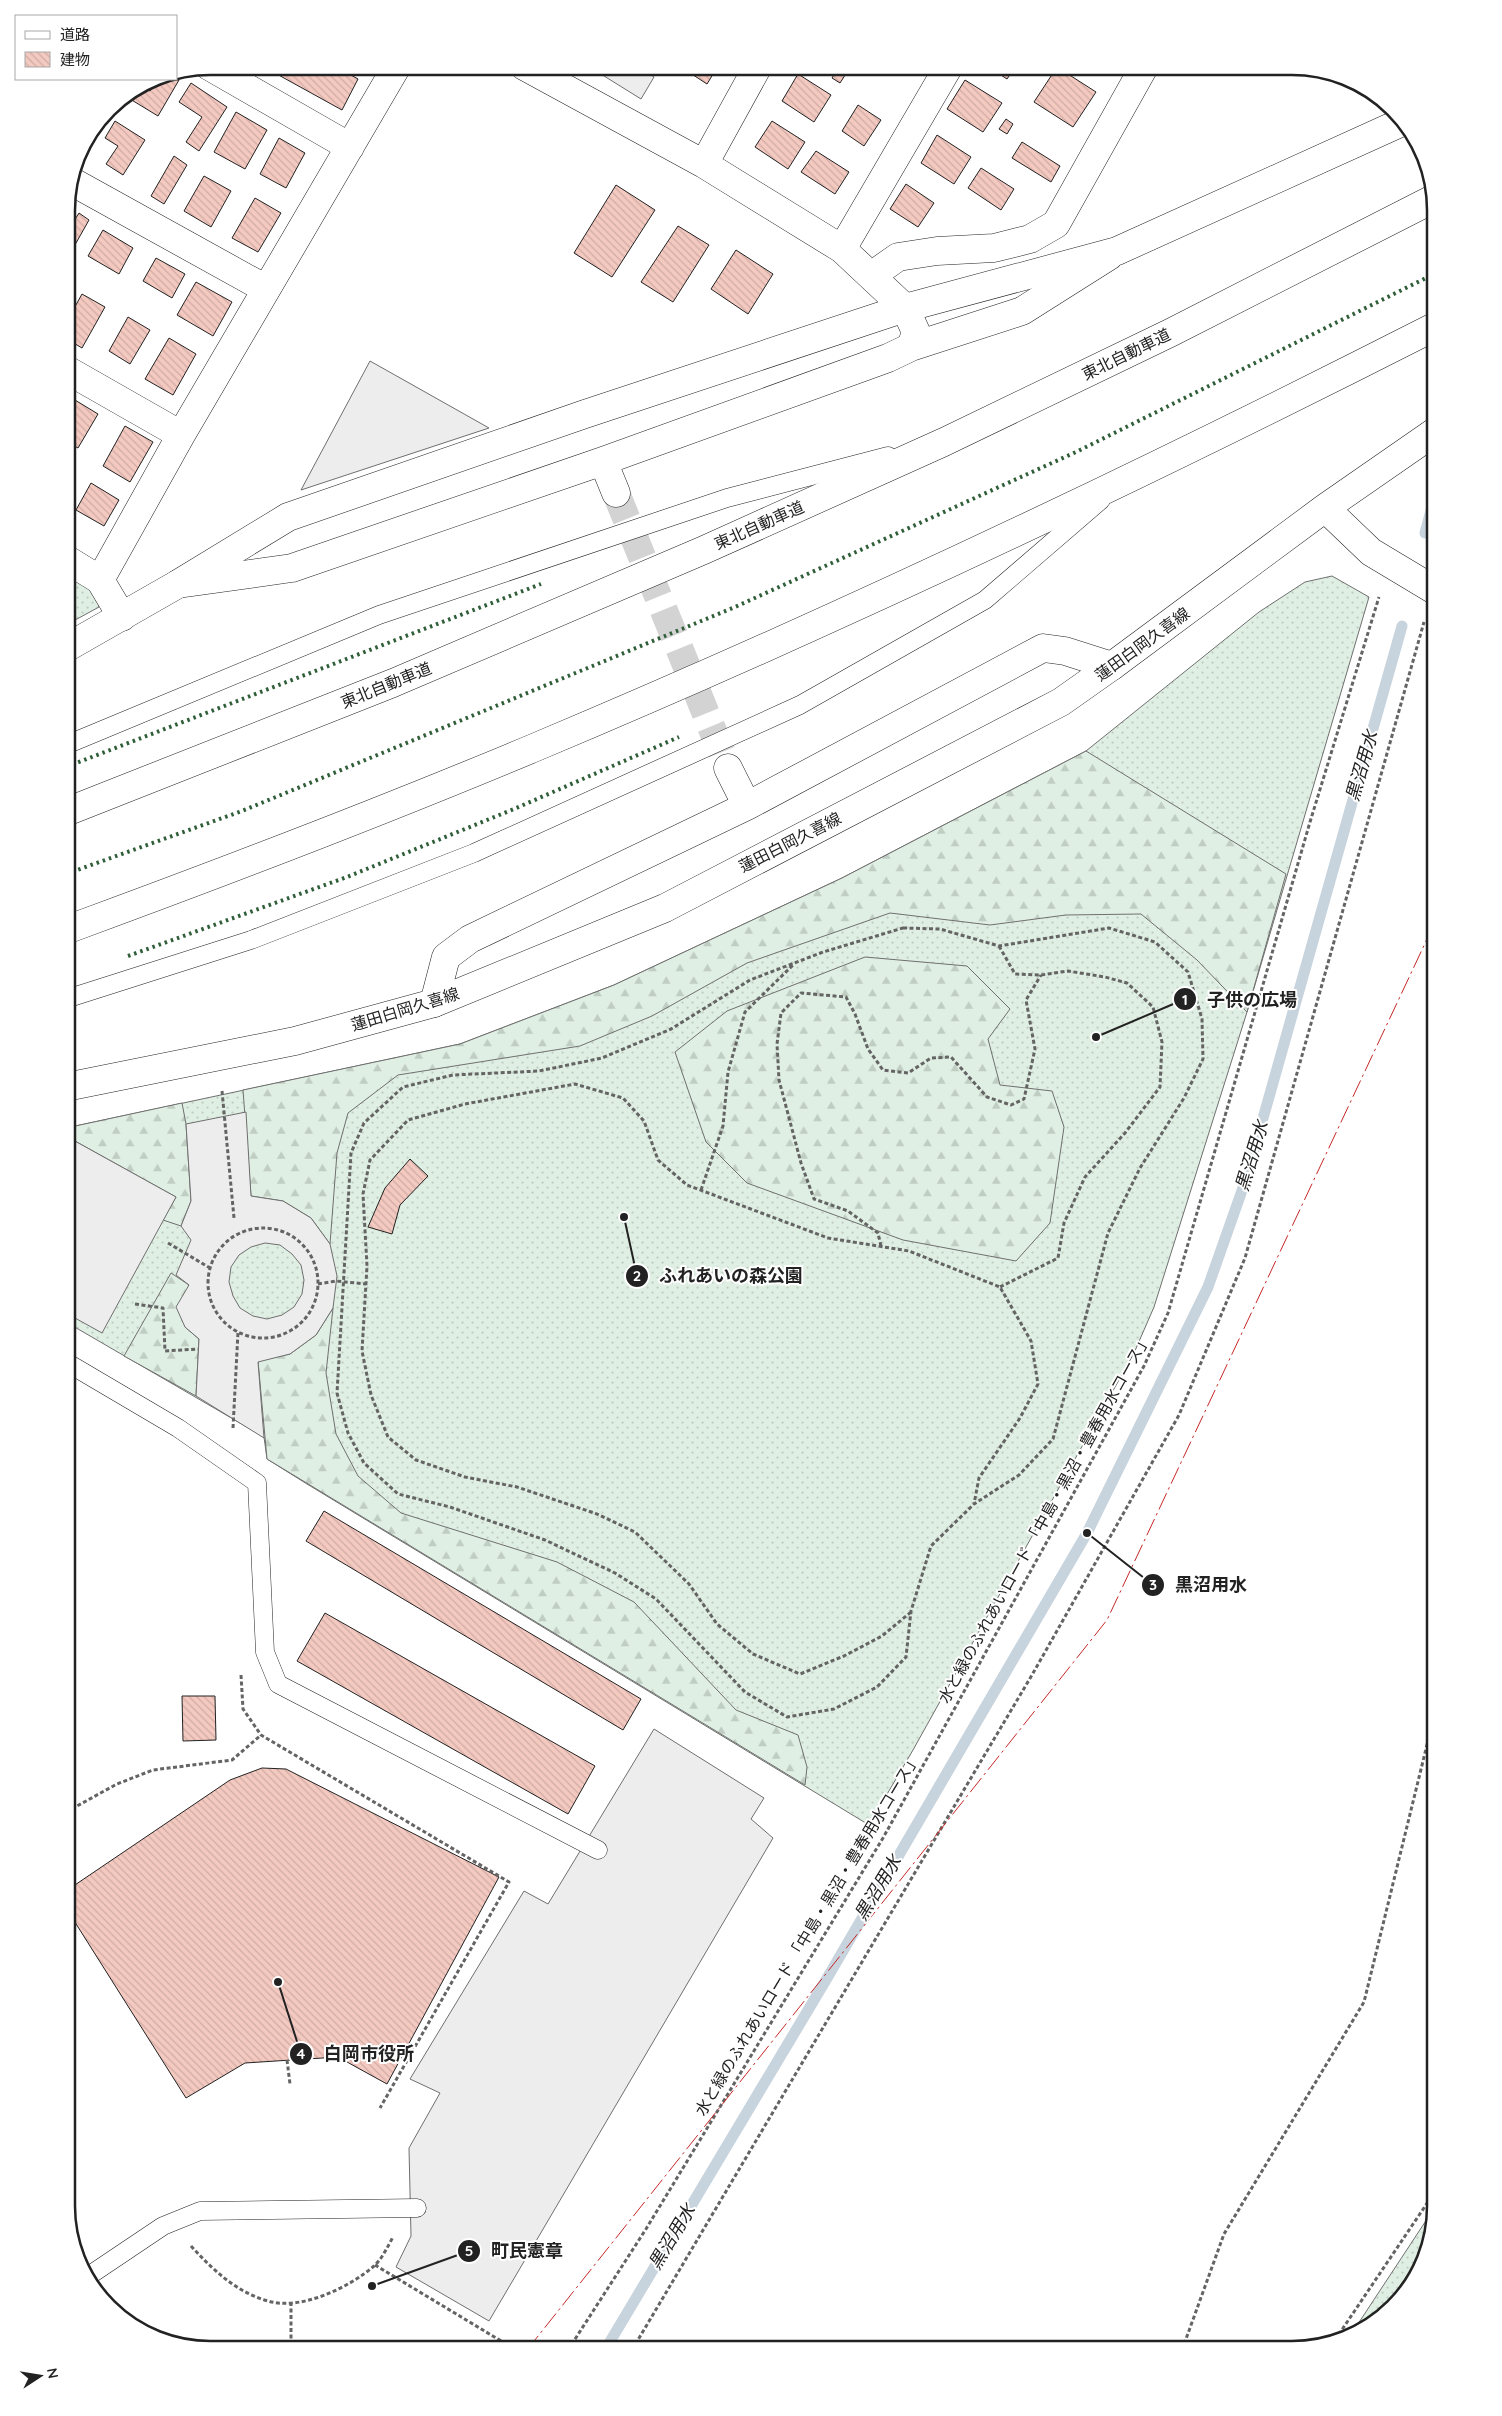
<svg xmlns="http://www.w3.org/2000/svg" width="1502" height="2416" viewBox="0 0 1502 2416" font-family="Quicksand,'Noto Sans JP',sans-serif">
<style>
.grass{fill:url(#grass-dots);stroke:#6f6f6f}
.forest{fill:url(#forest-firs);stroke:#6f6f6f}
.parking{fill:#ededed;stroke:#6f6f6f;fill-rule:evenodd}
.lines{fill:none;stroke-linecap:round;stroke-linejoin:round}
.stream{stroke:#c7d3dd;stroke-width:11}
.building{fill:url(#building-back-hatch);stroke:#222}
.street-tunnel{stroke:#d3d3d3;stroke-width:28;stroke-dasharray:28 14;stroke-linecap:butt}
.lane-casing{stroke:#222;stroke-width:19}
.street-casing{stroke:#222;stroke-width:29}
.secondary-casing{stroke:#222;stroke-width:29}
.highway-casing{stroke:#222;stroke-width:29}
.path{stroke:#646464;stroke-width:3;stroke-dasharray:4 2.5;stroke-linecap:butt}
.lane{stroke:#fff;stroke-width:18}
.street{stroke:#fff;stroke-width:28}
.secondary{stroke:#fff;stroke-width:28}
.highway{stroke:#fff;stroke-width:28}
.hedge{stroke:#2f5e38;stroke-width:4;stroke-dasharray:2.5 4;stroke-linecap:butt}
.power{stroke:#c62828;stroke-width:1;stroke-dasharray:18 4 2.5 4;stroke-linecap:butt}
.labels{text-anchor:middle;stroke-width:4;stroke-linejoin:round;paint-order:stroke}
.street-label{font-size:16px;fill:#222;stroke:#fff}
.water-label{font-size:18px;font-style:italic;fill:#222;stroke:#fff}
.rim{fill:none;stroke:#222;stroke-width:2.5}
.leader{fill:none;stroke:#222;stroke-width:2}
.callout-dot{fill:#222;stroke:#fff;stroke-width:2}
.mark-label{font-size:15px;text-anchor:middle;font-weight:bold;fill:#fff}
.callout-label{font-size:18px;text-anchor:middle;font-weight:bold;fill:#222;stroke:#fff;stroke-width:4;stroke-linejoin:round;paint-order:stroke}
</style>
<defs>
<pattern id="grass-dots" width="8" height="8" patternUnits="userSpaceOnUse" patternTransform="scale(1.25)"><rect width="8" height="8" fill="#e0efe3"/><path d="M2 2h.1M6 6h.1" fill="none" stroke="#c0cdc2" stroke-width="1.8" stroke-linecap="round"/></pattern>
<pattern id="forest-firs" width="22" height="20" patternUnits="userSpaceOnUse" patternTransform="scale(1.25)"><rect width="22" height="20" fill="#e0efe3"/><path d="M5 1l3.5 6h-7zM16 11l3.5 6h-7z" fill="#c0cdc2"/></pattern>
<pattern id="building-back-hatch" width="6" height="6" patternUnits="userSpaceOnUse" patternTransform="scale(1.25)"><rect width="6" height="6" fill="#f3c9c0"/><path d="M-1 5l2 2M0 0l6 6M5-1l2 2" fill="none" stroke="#d0aca5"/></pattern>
</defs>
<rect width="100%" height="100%" fill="#fff"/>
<path class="grass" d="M66,573L96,590L99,607L66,625Z
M1332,576L1369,597L1247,1012L1154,1307L1134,1353L913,1750L869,1825L307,1484L267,1459L264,1437L66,1322V1128L460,1044L614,985L842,878L1086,751L1259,612L1305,582Z
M1435,2207C1432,2220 1430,2236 1424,2249C1415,2268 1369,2332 1350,2336Z"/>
<path class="forest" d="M1086,751L1286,874L1247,1012L1197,960L1141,914L1066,915L990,925L890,913L747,963L652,1016L580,1046L398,1075L348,1113L337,1153L330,1244L311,1218L283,1201L251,1196L243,1090L460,1044L614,985L842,878Z
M865,957L967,966L1010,1009L988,1039L1000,1085L1052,1091L1064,1127L1050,1223L1016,1261L903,1240L747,1183L706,1142L675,1052L727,1011Z
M182,1103L186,1124L191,1201L181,1226L163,1220L176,1197L73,1140L66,1152V1128Z
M171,1273L189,1285L185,1327L199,1339L196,1396L124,1356Z
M333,1308L326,1373L336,1434L358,1476L401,1513L557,1562L634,1602L736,1710L798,1735L807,1767L805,1785L267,1459L258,1361L290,1354L316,1335Z"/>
<path class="parking" d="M588,66H637L654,77L641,99Z
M370,361L489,428L301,490Z
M246,1112L251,1196L283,1201L311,1218L330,1244L337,1276L333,1308L316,1335L290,1354L258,1362L264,1438L196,1396L199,1339L185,1327L176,1307L189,1285L176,1275L191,1240L181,1226L191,1201L186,1124ZM265,1243L280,1245L292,1254L301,1265L304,1280L302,1294L294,1307L282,1315L267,1319L253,1316L240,1308L233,1296L229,1282L231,1267L239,1255L251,1247Z
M73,1140L176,1197L102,1333L66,1313V1152Z
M654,1729L764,1798L751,1819L773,1838L489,2321L396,2267L411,2236L409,2148L440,2093L410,2079L524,1891L548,1904Z"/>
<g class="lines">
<path class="stream" d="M1425,533L1436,492
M605,2350L826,1980L1087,1533L1208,1287L1245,1182L1402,626"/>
</g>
<path class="building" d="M335,66L358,79L342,110L264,67Z
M686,66H718L707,84L684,69Z
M839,66L849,69L840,83L832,78Z
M987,66H1016L1007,79Z
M1057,67L1096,92L1073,127L1034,102Z
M798,74L831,95L814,122L782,101Z
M158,79L179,80L158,116L130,99L134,91L142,86L150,91Z
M965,80L1002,103L983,132L947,109Z
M191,83L227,107L199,151L186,142L202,117L179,102Z
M858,105L881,120L864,146L842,131Z
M236,112L267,130L245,169L214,152Z
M1006,119L1013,124L1007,134L999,129Z
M115,121L145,140L123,175L106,164L118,146L105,138Z
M772,121L805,142L788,169L755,147Z
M937,135L971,157L954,184L921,163Z
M279,138L305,153L286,188L260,174Z
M1022,142L1060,166L1051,182L1012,158Z
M816,151L849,172L835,194L801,172Z
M174,156L187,165L164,204L151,196Z
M981,168L1014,189L1001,210L968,188Z
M204,176L231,191L211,227L184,211Z
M906,184L934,203L918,227L890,209Z
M616,185L655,210L612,277L574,253Z
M255,198L281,213L258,252L232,238Z
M79,213L89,220L67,259V216L74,221Z
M678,226L709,245L673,302L641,282Z
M103,230L133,248L119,274L88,256Z
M736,250L773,274L748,314L711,289Z
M156,258L185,274L172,298L143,281Z
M196,282L232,302L213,336L177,315Z
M82,294L105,307L82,348L67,339V321Z
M128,317L150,330L130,364L109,351Z
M169,338L196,354L173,395L145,379Z
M70,397L98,414L78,448L67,442V404Z
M125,426L153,442L130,482L103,466Z
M91,483L119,500L104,526L76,510Z
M410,1159L428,1176L400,1205L392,1234L368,1227L385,1188Z
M324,1511L641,1699L623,1730L306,1541Z
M325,1613L595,1766L568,1814L297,1661Z
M182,1696H215L216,1740L183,1741Z
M262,1768L286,1769L499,1877L387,2084L338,2057L245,2063L186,2098L66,1908V1891L230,1780Z"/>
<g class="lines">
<path class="street-tunnel" d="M616,493L728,768"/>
<g class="lane-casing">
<path id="lane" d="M66,745L379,615L727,498L888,456
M66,999L251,940L474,853L800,705L985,600L1101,500
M66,1362L178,1428L257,1483L265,1652L278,1684L598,1850
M87,2277L163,2226L200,2211L417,2208"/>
</g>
<g class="street-casing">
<path id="street" d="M209,66L350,147
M704,164L758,66
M71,181L266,289
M842,249L949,66
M871,276L898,257L937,251L994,248L1030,239L1056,224L1144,67
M911,347L1022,311L1109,256
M67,370L181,435
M603,461L616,493
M66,559L100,580L122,617
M100,580L181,435L397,66
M178,584L292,568L603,461L888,358L911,347L916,332L905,308L842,249L704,164L524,66
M728,768L747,806
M434,1003L446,957L470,939L747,806L1043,648L1065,651L1112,666"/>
</g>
<g class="secondary-casing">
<path id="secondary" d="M1325,508L1371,552L1436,591
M66,648L178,584L288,517L585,414L905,308L1117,251L1400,123
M66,1087L295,1041L434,1003L665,908L1061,702L1112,666L1325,508L1436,431"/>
</g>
<g class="highway-casing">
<path id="highway" d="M66,812L393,683L704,550L944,442L1170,333L1433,199
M66,930C224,872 381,812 536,747C841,619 1141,476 1436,326"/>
</g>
<path class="path" d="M903,928L940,929L999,946L1109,928L1155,942L1188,972L1202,1019L1203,1059L1184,1098L1140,1168L1108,1233L1053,1439L1019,1475L974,1504L931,1546L911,1611L906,1657L877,1687L834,1709L787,1717L745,1692L656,1599L615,1573L545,1540L450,1507L398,1494L364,1463L348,1433L337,1393L351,1153L364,1123L403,1087L453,1075L539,1071L602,1058L671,1029L750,980L823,952Z
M999,946L1015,974L1041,975L1068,971L1105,977L1127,983L1153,1007L1162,1042L1160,1087L1125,1133L1085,1177L1064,1223L1058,1258L1000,1287
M222,1091L234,1218
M701,1190L723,1126L728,1072L745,1012L793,965
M208 1283a55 55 0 1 1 110 0a55 55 0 1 1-110 0Z
M168,1243L210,1268
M881,1246L878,1233L848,1211L814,1199L801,1163L779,1080L777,1044L781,1013L801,993L846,997L855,1014L868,1049L883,1070L908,1073L931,1058L951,1057L987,1097L1011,1105L1024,1099L1035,1049L1026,1000L1041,975
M318,1284L336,1281L366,1284
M135,1304L163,1308L165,1351L198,1349
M233,1428L238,1332
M911,1612L882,1636L844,1656L800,1674L753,1654L717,1624L689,1584L635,1532L597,1514L517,1487L465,1477L416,1460L388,1437L371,1395L362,1351L367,1266L363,1194L370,1160L408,1120L465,1104L575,1084L623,1098L644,1121L658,1160L687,1185L828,1238L909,1251L1000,1287L1031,1341L1038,1384L1020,1418L979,1478L974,1504
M241,1675L243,1709L261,1735L509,1882L380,2108
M66,1812L117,1784L153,1770L232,1760L261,1735
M287,2060L290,2084
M191,2246C213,2270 236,2292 268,2301C301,2311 350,2287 374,2266C382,2259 388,2246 393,2237
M375,2265L516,2350
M291,2302V2349
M1335,2340L1436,2190
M568,2350L646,2229L883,1838L1144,1366L1168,1313L1310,822L1379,597
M632,2350L1032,1675L1179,1415L1245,1258L1424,622
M1182,2350L1224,2234L1364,2002L1436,1708"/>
<use href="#lane" class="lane"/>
<use href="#street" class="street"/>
<use href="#secondary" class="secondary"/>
<use href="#highway" class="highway"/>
<path class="hedge" d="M66,767L541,584
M66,874L242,811L735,607L1076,452L1436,273
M128,956L347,877L514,809L679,737"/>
<path class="power" d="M527,2350L1107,1620L1436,920"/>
</g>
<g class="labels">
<g class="street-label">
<text transform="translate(1126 354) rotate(-26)" y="6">東北自動車道</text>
<text transform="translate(759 525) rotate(-24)" y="6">東北自動車道</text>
<text transform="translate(1142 644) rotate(-36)" y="6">蓮田白岡久喜線</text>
<text transform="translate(386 685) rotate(-22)" y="6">東北自動車道</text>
<text transform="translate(790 842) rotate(-27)" y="6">蓮田白岡久喜線</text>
<text transform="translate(405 1009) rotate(-17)" y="6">蓮田白岡久喜線</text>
<text transform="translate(1044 1518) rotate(-61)" y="6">水と緑のふれあいロード 「中島・黒沼・豊春用水コース」</text>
<text transform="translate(807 1934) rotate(-59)" y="6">水と緑のふれあいロード 「中島・黒沼・豊春用水コース」</text>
</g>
<g class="water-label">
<text transform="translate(1362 766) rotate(-74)" y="6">黒沼用水</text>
<text transform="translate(1252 1156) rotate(-73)" y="6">黒沼用水</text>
<text transform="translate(878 1888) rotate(-59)" y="6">黒沼用水</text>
<text transform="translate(672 2237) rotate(-59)" y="6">黒沼用水</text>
</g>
</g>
<path d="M0 0H1502V2416H0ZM210 75H1292A135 135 0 0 1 1427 210V2206A135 135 0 0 1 1292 2341H210A135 135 0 0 1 75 2206V210A135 135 0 0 1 210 75Z" fill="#fff" fill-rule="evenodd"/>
<path class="rim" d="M210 75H1292A135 135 0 0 1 1427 210V2206A135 135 0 0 1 1292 2341H210A135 135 0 0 1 75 2206V210A135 135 0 0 1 210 75Z"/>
<path class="leader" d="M1096 1037L1185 999M624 1217L637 1276M1087 1533L1153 1585M278 1982L301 2054M372 2286L469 2251"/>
<g class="callout-dot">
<circle cx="1096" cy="1037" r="5"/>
<circle cx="624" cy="1217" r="5"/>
<circle cx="1087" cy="1533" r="5"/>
<circle cx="278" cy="1982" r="5"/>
<circle cx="372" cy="2286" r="5"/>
<circle cx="1185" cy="999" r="12"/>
<circle cx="637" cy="1276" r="12"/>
<circle cx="1153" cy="1585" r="12"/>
<circle cx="301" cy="2054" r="12"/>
<circle cx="469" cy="2251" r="12"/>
</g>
<g class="mark-label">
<text x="1185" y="1005">1</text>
<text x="637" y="1281">2</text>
<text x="1153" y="1590">3</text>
<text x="301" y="2059">4</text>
<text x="469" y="2256">5</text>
</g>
<g class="callout-label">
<text x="1252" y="1006">子供の広場</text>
<text x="731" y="1282">ふれあいの森公園</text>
<text x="1211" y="1591">黒沼用水</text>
<text x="369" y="2060">白岡市役所</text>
<text x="527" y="2257">町民憲章</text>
</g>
<rect x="15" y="15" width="162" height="65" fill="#ffffff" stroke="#a7a7a7"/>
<rect x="25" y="31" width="25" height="8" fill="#ffffff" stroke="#a7a7a7"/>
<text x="60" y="40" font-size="15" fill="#222222">道路</text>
<rect x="25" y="52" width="25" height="15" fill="url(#building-back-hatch)" stroke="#a7a7a7"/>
<text x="60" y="65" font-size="15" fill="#222222">建物</text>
<g transform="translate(40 2376) rotate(78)" stroke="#ffffff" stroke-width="4" paint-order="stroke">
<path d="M0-4L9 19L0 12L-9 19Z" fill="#222222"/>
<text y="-8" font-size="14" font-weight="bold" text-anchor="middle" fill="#222222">N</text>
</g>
</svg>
